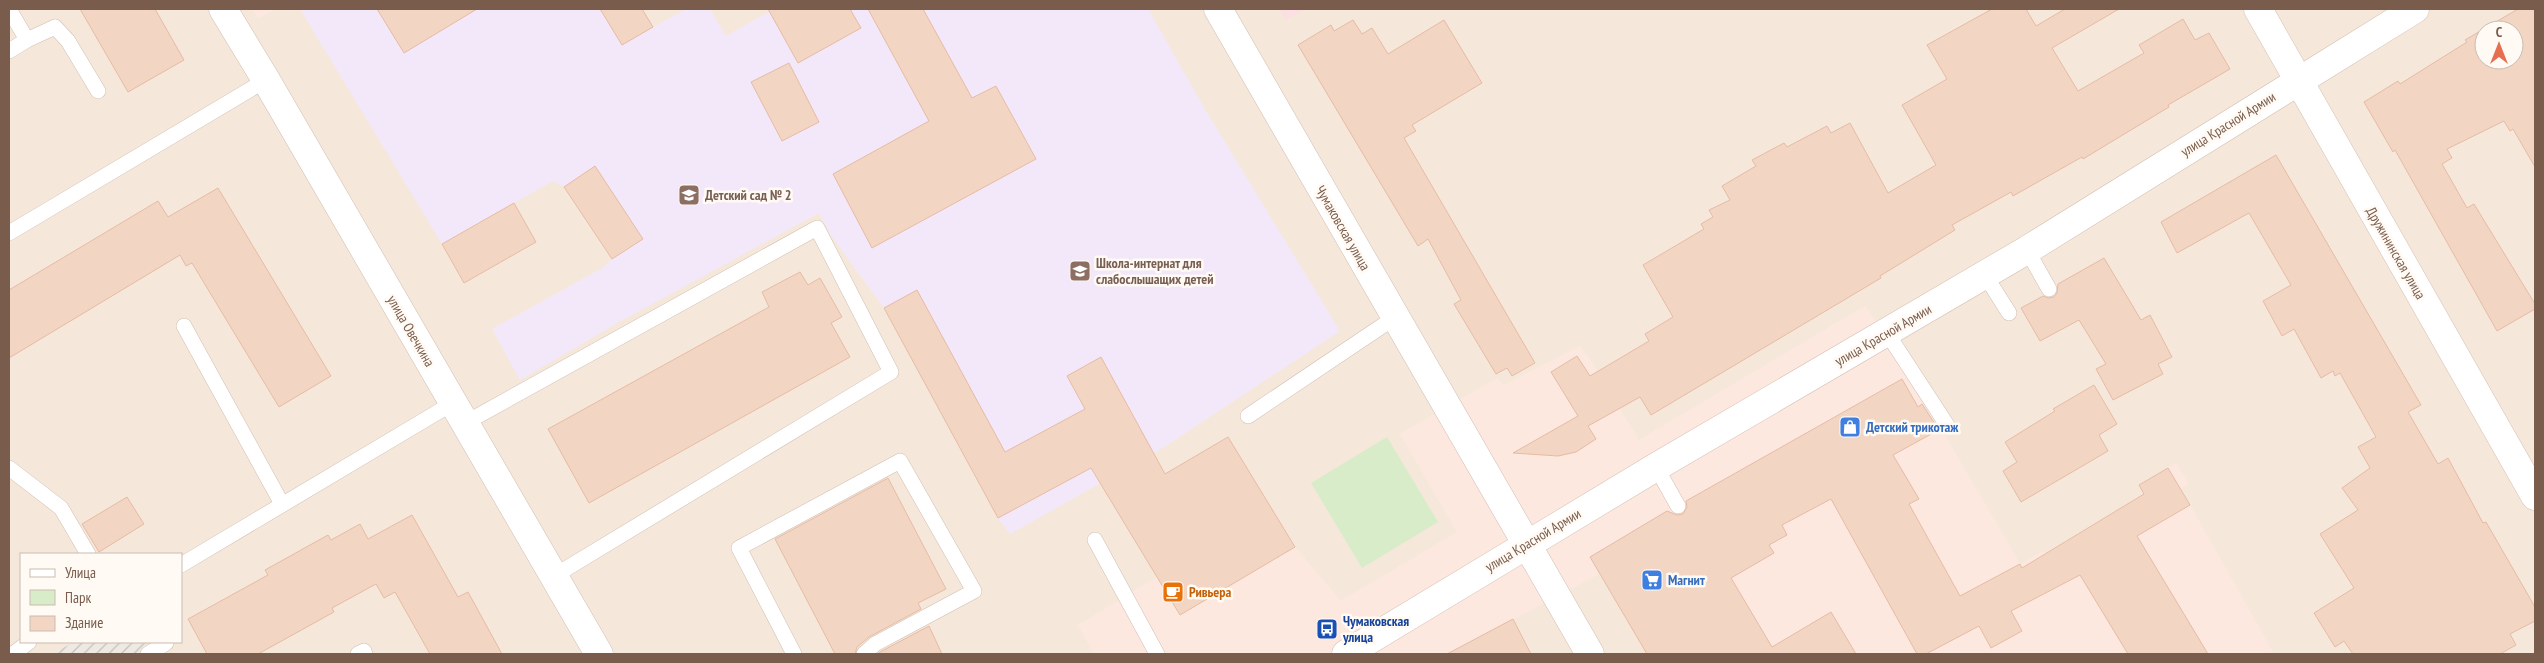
<svg xmlns="http://www.w3.org/2000/svg" width="2544" height="663" viewBox="0 0 2544 663" font-family="'PT Sans Narrow',sans-serif">
<style>
.residential{fill:#f5e8da;fill-rule:evenodd}
.commercial{fill:#fde8e0}
.industrial{fill:url(#industrial-furrows)}
.education{fill:#f3e8fa}
.medical{fill:#fbdfe3}
.green{fill:#d8ecc9}
.building{fill:#f3d5c3;stroke:#e6bba3;fill-rule:evenodd}
.lines{fill:none;stroke-linecap:round;stroke-linejoin:round}
.lane-casing{stroke:#d1beb0;stroke-width:16}
.street-casing{stroke:#d1beb0;stroke-width:29}
.secondary-casing{stroke:#d6c0b0;stroke-width:29}
.lane{stroke:#fff;stroke-width:15}
.street{stroke:#fff;stroke-width:28}
.secondary{stroke:#fff;stroke-width:28}
.labels{text-anchor:middle;stroke-width:5;stroke-linejoin:round;paint-order:stroke}
.street-label{font-size:14px;fill:#7a5c4d;stroke:#fffaf3}
.education-label{font-size:14px;font-weight:bold;fill:#785e54;stroke:#fffaf3;text-anchor:start}
.shop-label{font-size:14px;font-weight:bold;fill:#366cbe;stroke:#fffaf3;text-anchor:start}
.food-label{font-size:14px;font-weight:bold;fill:#c56008;stroke:#fffaf3;text-anchor:start}
.transit-label{font-size:14px;font-weight:bold;fill:#164399;stroke:#fffaf3;text-anchor:start}
</style>
<defs>
<pattern id="industrial-furrows" width="10" height="10" patternUnits="userSpaceOnUse" patternTransform="scale(1.25)"><rect width="10" height="10" fill="#efe9e4"/><path d="M-1 1l2-2M0 10L10 0M9 11l2-2" fill="none" stroke="#c7c0bb"/></pattern>
</defs>
<rect width="100%" height="100%" fill="#fdf6ec"/>
<path class="residential" d="M9,9H2535V654H9ZM2484,30H2514V60H2484ZM21,554H181V642H21Z"/>
<path class="commercial" d="M252,9H275L258,18Z
M1865,306L1907,364L1909,374L2020,564L2043,551L2046,553L2144,494L2139,485L2176,463L2189,484L2181,489L2274,654H1647L1599,574L1464,645L1462,651L1456,654H1094L1078,625L1157,577L1180,615L1295,547L1341,601L1457,532L1400,434L1497,378L1504,385L1580,346L1606,382L1612,397L1639,440Z"/>
<path class="industrial" d="M74,642H144L151,654H52Z"/>
<path class="education" d="M300,9H600L622,45L686,9H710L726,36L774,9H1148L1206,111L1340,331L1158,451L1010,534L998,518L884,308L830,234L819,213L619,322L520,380L492,329L604,267L612,259L564,187L553,181L442,244Z"/>
<path class="medical" d="M1279,9H1306L1285,20Z"/>
<path class="green" d="M1387,437L1438,522L1362,568L1311,483Z"/>
<path class="building" d="M80,9H155L184,60L128,92Z
M377,9H477L404,53Z
M600,9H642L653,27L622,45Z
M768,9H850L861,28L798,63Z
M868,9H923L972,98L996,86L1036,159L872,248L833,174L929,121Z
M1992,9H2026L2036,26L2065,9H2119L2052,48L2078,91L2144,53L2139,45L2183,19L2195,40L2209,33L2230,69L2168,105L2169,107L2083,159L2082,157L2013,196L2011,192L1952,225L1955,230L1880,276L1881,278L1651,415L1640,397L1588,426L1596,439L1576,452L1558,456L1513,453L1578,416L1551,372L1577,356L1590,376L1649,341L1645,334L1673,317L1643,265L1704,229L1701,224L1713,217L1709,210L1730,200L1722,186L1756,166L1752,160L1784,143L1787,147L1827,126L1831,133L1850,123L1888,193L1936,165L1902,105L1947,79L1927,45Z
M2518,9H2535V167L2513,129L2510,131L2504,121L2447,149L2452,158L2442,164L2467,208L2474,204L2535,304V309L2497,331L2395,150L2393,152L2364,102L2398,81L2400,84L2467,42L2465,40ZM2484,30H2514V60H2484Z
M1353,20L1362,34L1372,28L1388,54L1444,20L1482,83L1412,125L1416,131L1404,138L1535,363L1512,376L1507,368L1496,374L1454,304L1461,300L1428,239L1418,246L1298,45L1331,25L1334,31Z
M789,63L819,122L782,141L751,82Z
M2276,155L2421,405L2408,412L2438,464L2448,458L2483,523L2486,522L2535,607V621L2510,634L2516,645L2500,654H2353L2344,641L2335,647L2314,613L2354,588L2320,534L2358,510L2342,488L2370,468L2358,447L2376,437L2340,373L2335,376L2333,371L2321,378L2294,329L2282,336L2263,301L2291,285L2249,213L2177,253L2161,222Z
M595,166L643,239L612,259L564,187Z
M218,188L331,376L279,407L192,263L186,266L180,255L9,358V290L158,201L168,217Z
M514,203L536,242L464,283L442,244Z
M2104,258L2141,320L2150,315L2172,357L2158,364L2163,374L2113,400L2096,369L2106,364L2079,320L2040,341L2021,308L2043,296L2048,298L2054,297L2057,293L2058,284Z
M800,272L808,285L820,278L842,317L831,323L850,357L589,503L548,429L769,307L762,292Z
M917,290L1005,452L1085,409L1067,376L1101,357L1165,474L1228,437L1295,547L1180,615L1091,468L998,518L884,308Z
M1902,379L1918,407L1922,404L1937,427L1932,431L1933,433L1893,455L1919,499L1909,504L1960,596L2020,564L2022,568L2144,494L2139,485L2168,468L2190,505L2137,536L2208,654H2128L2080,575L2011,611L2022,631L1991,648L1979,626L1926,654H1917L1831,499L1782,525L1787,535L1769,545L1774,553L1731,578L1772,647L1831,612L1856,654H1647L1590,557L1667,511L1677,515L1683,514L1687,507L1686,501Z
M2094,385L2117,424L2099,435L2108,451L2021,502L2003,471L2017,462L2005,442L2055,411L2053,409Z
M888,478L946,589L918,603L921,609L869,637L857,647L855,654H835L775,539Z
M127,497L144,524L99,552L82,524Z
M412,515L458,597L468,592L502,654H430L395,592L384,598L376,584L332,608L334,612L258,654H207L188,619L268,575L265,570L328,535L331,540L360,524L368,539Z
M1513,619L1531,654H1447Z
M929,626L942,654H878L880,652Z"/>
<g class="lines">
<g class="lane-casing">
<path id="lane" d="M9,9L27,40L9,51
M27,40L55,27L68,41L98,91
M9,233L266,80
M2027,250L2049,289
M1985,275L2009,313
M184,326L282,504
M1887,333L1947,425
M1248,416L1394,318
M465,423L817,228L891,372L554,576
M1656,467L1678,506
M9,468L61,508L88,554
M1095,540L1157,654
M181,565L453,403
M13,654L29,642
M148,654L166,643
M358,654L364,651L365,654
M794,654L739,548L900,461L974,591L875,644L864,654"/>
</g>
<g class="street-casing">
<path id="street" d="M223,9L266,80L599,654
M1218,9L1590,654"/>
</g>
<g class="secondary-casing">
<path id="secondary" d="M2258,9L2535,496
M1346,654L1656,467L2027,250L2415,9"/>
</g>
<use href="#lane" class="lane"/>
<use href="#street" class="street"/>
<use href="#secondary" class="secondary"/>
</g>
<defs>
<g id="school-square" transform="scale(1.125)"><rect x="-9" y="-9" width="18" height="18" rx="4" fill="#8d6e63" stroke="#fffaf3"/><path d="M0-5L7-2L0 1L-7-2ZM-4 1L0 2.5L4 1V4Q0 6-4 4Z" fill="#fff"/></g>
<g id="shop-square" transform="scale(1.125)"><rect x="-9" y="-9" width="18" height="18" rx="4" fill="#3f7fe0" stroke="#fffaf3"/><path d="M-5-2.5h2.3a2.7 3.5 0 0 1 5.4 0H5L5.5 6h-11ZM-1.5-2.5h3a1.5 2.3 0 0 0-3 0Z" fill="#fff"/></g>
<g id="supermarket-square" transform="scale(1.125)"><rect x="-9" y="-9" width="18" height="18" rx="4" fill="#3f7fe0" stroke="#fffaf3"/><path d="M-6-5.5h2.5l.6 2H6L4.5 2H-2.5L-4.4-4H-6ZM-1.5 3.2a1.3 1.3 0 1 0 .1 0ZM3 3.2a1.3 1.3 0 1 0 .1 0Z" fill="#fff"/></g>
<g id="cafe-square" transform="scale(1.125)"><rect x="-9" y="-9" width="18" height="18" rx="4" fill="#e8710a" stroke="#fffaf3"/><path d="M-5.5-4.5H6V0H3Q3 3.5 0 3.5H-2.5Q-5.5 3.5-5.5 0ZM3-3.2v2h1.7v-2ZM-6 4.5H4V6H-6Z" fill="#fff"/></g>
<g id="bus-square" transform="scale(1.125)"><rect x="-9" y="-9" width="18" height="18" rx="4" fill="#1a4fb4" stroke="#fffaf3"/><path d="M-5-6H5V4H4V6H2V4H-2V6H-4V4H-5ZM-3.5-4V0h7V-4ZM-3.5 1.2v1.5H-2V1.2ZM2 1.2v1.5H3.5V1.2Z" fill="#fff"/></g>
</defs>
<g fill-rule="evenodd">
<use href="#school-square" x="689" y="195"/>
<use href="#school-square" x="1080" y="271"/>
<use href="#shop-square" x="1850" y="427"/>
<use href="#supermarket-square" x="1652" y="580"/>
<use href="#cafe-square" x="1173" y="592"/>
<use href="#bus-square" x="1327" y="629"/>
</g>
<g class="labels">
<g class="street-label">
<text transform="translate(2228 124) rotate(-32)" y="5">улица Красной Армии</text>
<text transform="translate(1343 228) rotate(60)" y="5">Чумаковская улица</text>
<text transform="translate(2396 253) rotate(60)" y="5">Дружининская улица</text>
<text transform="translate(411 331) rotate(60)" y="5">улица Овечкина</text>
<text transform="translate(1883 335) rotate(-30)" y="5">улица Красной Армии</text>
<text transform="translate(1533 540) rotate(-31)" y="5">улица Красной Армии</text>
</g>
<g class="education-label">
<text x="705" y="200">Детский сад № 2</text>
<text x="1096" y="268">Школа-интернат для<tspan x="1096" dy="16">слабослышащих детей</tspan></text>
</g>
<g class="shop-label">
<text x="1866" y="432">Детский трикотаж</text>
<text x="1668" y="585">Магнит</text>
</g>
<g class="food-label">
<text x="1189" y="597">Ривьера</text>
</g>
<g class="transit-label">
<text x="1343" y="626">Чумаковская<tspan x="1343" dy="16">улица</tspan></text>
</g>
</g>
<rect width="2544" height="663" fill="none" stroke="#7a5c4d" stroke-width="20"/>
<rect x="20" y="553" width="162" height="90" fill="#fffaf3" stroke="#cabbb1"/>
<rect x="30" y="569" width="25" height="8" fill="#ffffff" stroke="#cabbb1"/>
<text x="65" y="578" font-size="15" fill="#7a5c4d">Улица</text>
<rect x="30" y="590" width="25" height="15" fill="#d8ecc9" stroke="#cabbb1"/>
<text x="65" y="603" font-size="15" fill="#7a5c4d">Парк</text>
<rect x="30" y="616" width="25" height="15" fill="#f3d5c3" stroke="#cabbb1"/>
<text x="65" y="628" font-size="15" fill="#7a5c4d">Здание</text>
<g transform="translate(2499 45)"><circle r="24" fill="#fffaf3" stroke="#cabbb1"/>
<path d="M0-4L9 19L0 12L-9 19Z" fill="#e76f51"/>
<text y="-8" font-size="14" font-weight="bold" text-anchor="middle" fill="#7a5c4d">С</text>
</g>
</svg>
